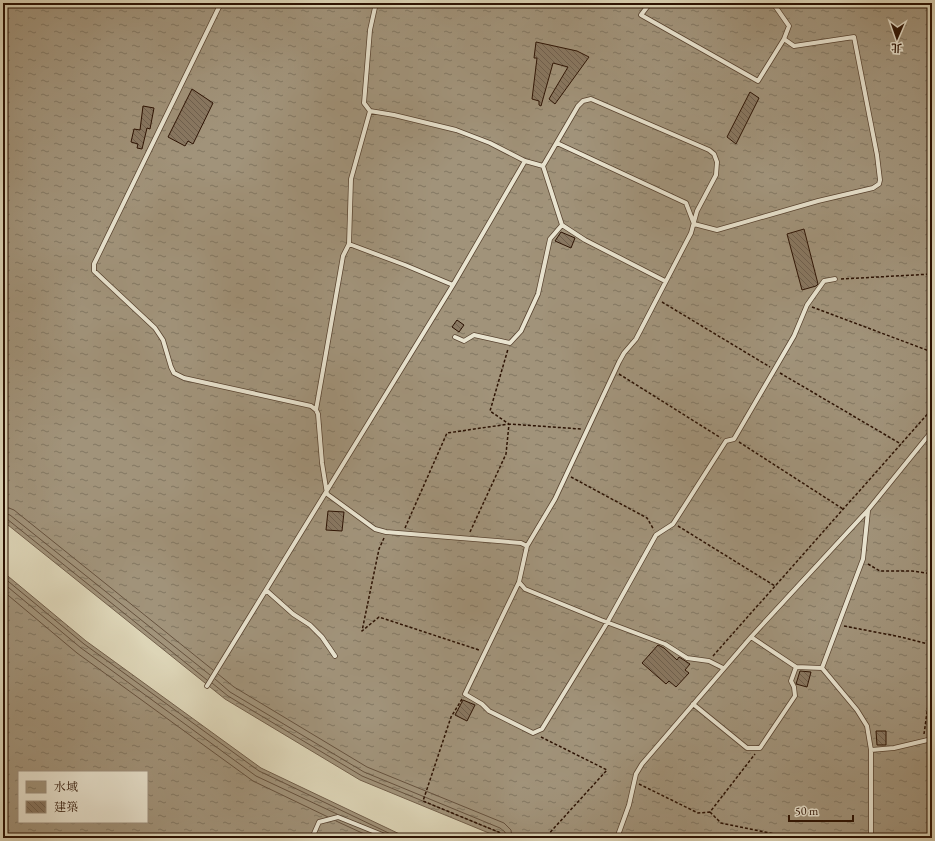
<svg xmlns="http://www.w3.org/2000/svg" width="935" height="841" viewBox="0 0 935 841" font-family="'EB Garamond','Noto Serif TC',serif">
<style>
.water{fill:url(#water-ripples);stroke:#725f4a;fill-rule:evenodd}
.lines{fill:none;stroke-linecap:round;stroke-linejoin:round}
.shore{stroke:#66523e;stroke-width:1}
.building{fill:url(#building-back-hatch);stroke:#2c1203}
.service-casing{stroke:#584330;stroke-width:5.5}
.path{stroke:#2c1203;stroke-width:1.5;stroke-dasharray:3 2;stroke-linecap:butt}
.service{stroke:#e9e4d0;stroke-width:4}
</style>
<defs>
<pattern id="water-ripples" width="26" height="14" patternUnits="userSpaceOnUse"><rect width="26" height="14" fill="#a1937a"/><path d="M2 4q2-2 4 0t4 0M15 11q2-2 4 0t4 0" fill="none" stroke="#837762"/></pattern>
<pattern id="building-back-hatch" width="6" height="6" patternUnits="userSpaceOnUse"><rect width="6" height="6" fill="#887761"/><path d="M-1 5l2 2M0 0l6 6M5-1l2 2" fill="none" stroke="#6f604e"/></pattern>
</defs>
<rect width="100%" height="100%" fill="#ddd5b7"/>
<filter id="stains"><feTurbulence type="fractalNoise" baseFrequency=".005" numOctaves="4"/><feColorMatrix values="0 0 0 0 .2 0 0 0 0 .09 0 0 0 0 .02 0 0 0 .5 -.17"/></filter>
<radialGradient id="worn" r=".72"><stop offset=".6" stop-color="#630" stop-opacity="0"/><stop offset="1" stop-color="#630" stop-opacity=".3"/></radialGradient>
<path class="water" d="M3,3H932V838H501L360,780L225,699L3,521Z
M3,572L86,641L261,768L408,838H3ZM19,772H147V822H19Z"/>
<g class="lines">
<path class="shore" d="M3,507L9,508L14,510L213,670
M3,513L10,515L210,675
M3,518L7,519L207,680
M3,577L84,644L259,771L399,838
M3,583L81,648L256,776L337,814
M3,591L77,653L253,781L328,817
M218,674L234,687L367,767L504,823L511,830L512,838
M215,679L230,692L364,772L500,828L505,832L506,838
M212,683L228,696L362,776L498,832L501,835V838
M336,821L373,838"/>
</g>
<path class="building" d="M536,42L577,51L589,57L555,104L549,99L568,67L553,63L541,106L539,105V101L532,99L537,58H534Z
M192,89L213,103L193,144L188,141L185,146L168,137Z
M750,92L759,98L736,144L727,137Z
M143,106L154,108L150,129L147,128L142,149L137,148L138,144L131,142L134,129L140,130Z
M804,229L818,284L816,286L802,290L787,234Z
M561,232L575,238L571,248L555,241Z
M457,320L464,325L459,332L452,327Z
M328,511L344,512L342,531L326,530Z
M658,645L664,648L677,660L679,657L690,664L685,670L689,673L676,687L669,681L666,684L642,663Z
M800,671L811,672L807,687L796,684Z
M463,700L475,705L467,721L455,715Z
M876,731H886V745H877Z"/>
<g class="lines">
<g class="service-casing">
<path id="service" d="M221,3L94,264V271L155,328L163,340L171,367L174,373L184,378L311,406L316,410L318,414L322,463L327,494L375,529L386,532L521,543L527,546L519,582L525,589L601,620L665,644L687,658L709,661L723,668
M376,3L370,30L364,103L370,111L394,115L456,130L490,143L525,161L543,166L578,106L583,101L591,99L709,150L714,154L717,162L716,175L697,211L691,233L636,339L624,353L619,362L555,499L527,546
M650,3L641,15L758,81L784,39L789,26L773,3
M557,143L686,203L694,224L717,230L818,201L873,188L879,184L880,180L877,155L854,37L794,46L784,39
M543,166L562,225L585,240L665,281
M349,244L351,179L370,111
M453,285L525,161
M455,337L464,341L474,335L510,343L521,331L538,294L550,239L562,225
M868,511L863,559L822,668L857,710L867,726L871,750V834L868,838
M519,582L465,694L482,704L489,711L533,733L542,729L607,623L656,535L673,524L726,441L734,439L794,336L807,305L824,281L835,279
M266,590L293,614L310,625L322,637L335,656
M796,667L822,668
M207,686L453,285L405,265L349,244L343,256L316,410
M693,704L747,748H760L795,696L794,687L791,681L796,667L751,637
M871,750L894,748L932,739
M312,838L319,822L338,817L390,838
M617,838L629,805L636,774L642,764L751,637L868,510L932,431"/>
</g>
<path class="path" d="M841,279L932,274
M662,302L770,367
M812,307L932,352
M780,373L901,444
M619,374L721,438
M739,442L843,509
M571,477L647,518L654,530
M678,526L775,586
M405,528L447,433L509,424L490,411L508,349
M470,532L506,454L509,424L581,429
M384,538L379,549L362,631L379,617L479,650
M868,564L880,571H912L932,574
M844,626L901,637L932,645
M713,656L932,409
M462,699L451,717L423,801L513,838
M924,734L932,677
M541,737L607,770L545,838
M639,784L698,813L710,812L755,754
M710,812L721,823L794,838"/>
<use href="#service" class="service"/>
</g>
<rect width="935" height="841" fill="none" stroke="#ddd5b7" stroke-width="16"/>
<rect x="4" y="4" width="927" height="833" fill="none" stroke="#2c1203" stroke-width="2"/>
<rect x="8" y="8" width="919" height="825" fill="none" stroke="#2c1203"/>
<rect x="18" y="771" width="130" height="52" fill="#e9e4d0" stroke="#9d907e"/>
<rect x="26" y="781" width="20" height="12" fill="url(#water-ripples)" stroke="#9d907e"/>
<text x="54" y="791" font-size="12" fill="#2c1203">水域</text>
<rect x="26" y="801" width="20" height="12" fill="url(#building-back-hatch)" stroke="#9d907e"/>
<text x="54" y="811" font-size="12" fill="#2c1203">建築</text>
<g transform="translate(897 38) rotate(182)" stroke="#e9e4d0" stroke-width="3" paint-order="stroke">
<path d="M0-3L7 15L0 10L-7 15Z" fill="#2c1203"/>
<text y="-6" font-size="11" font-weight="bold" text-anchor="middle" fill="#2c1203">北</text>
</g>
<path d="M789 815v6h64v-6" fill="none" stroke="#2c1203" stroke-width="2"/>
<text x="795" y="815" font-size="12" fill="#2c1203" stroke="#e9e4d0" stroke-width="3" paint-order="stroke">50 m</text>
<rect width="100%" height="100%" filter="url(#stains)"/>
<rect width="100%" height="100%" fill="url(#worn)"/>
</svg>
